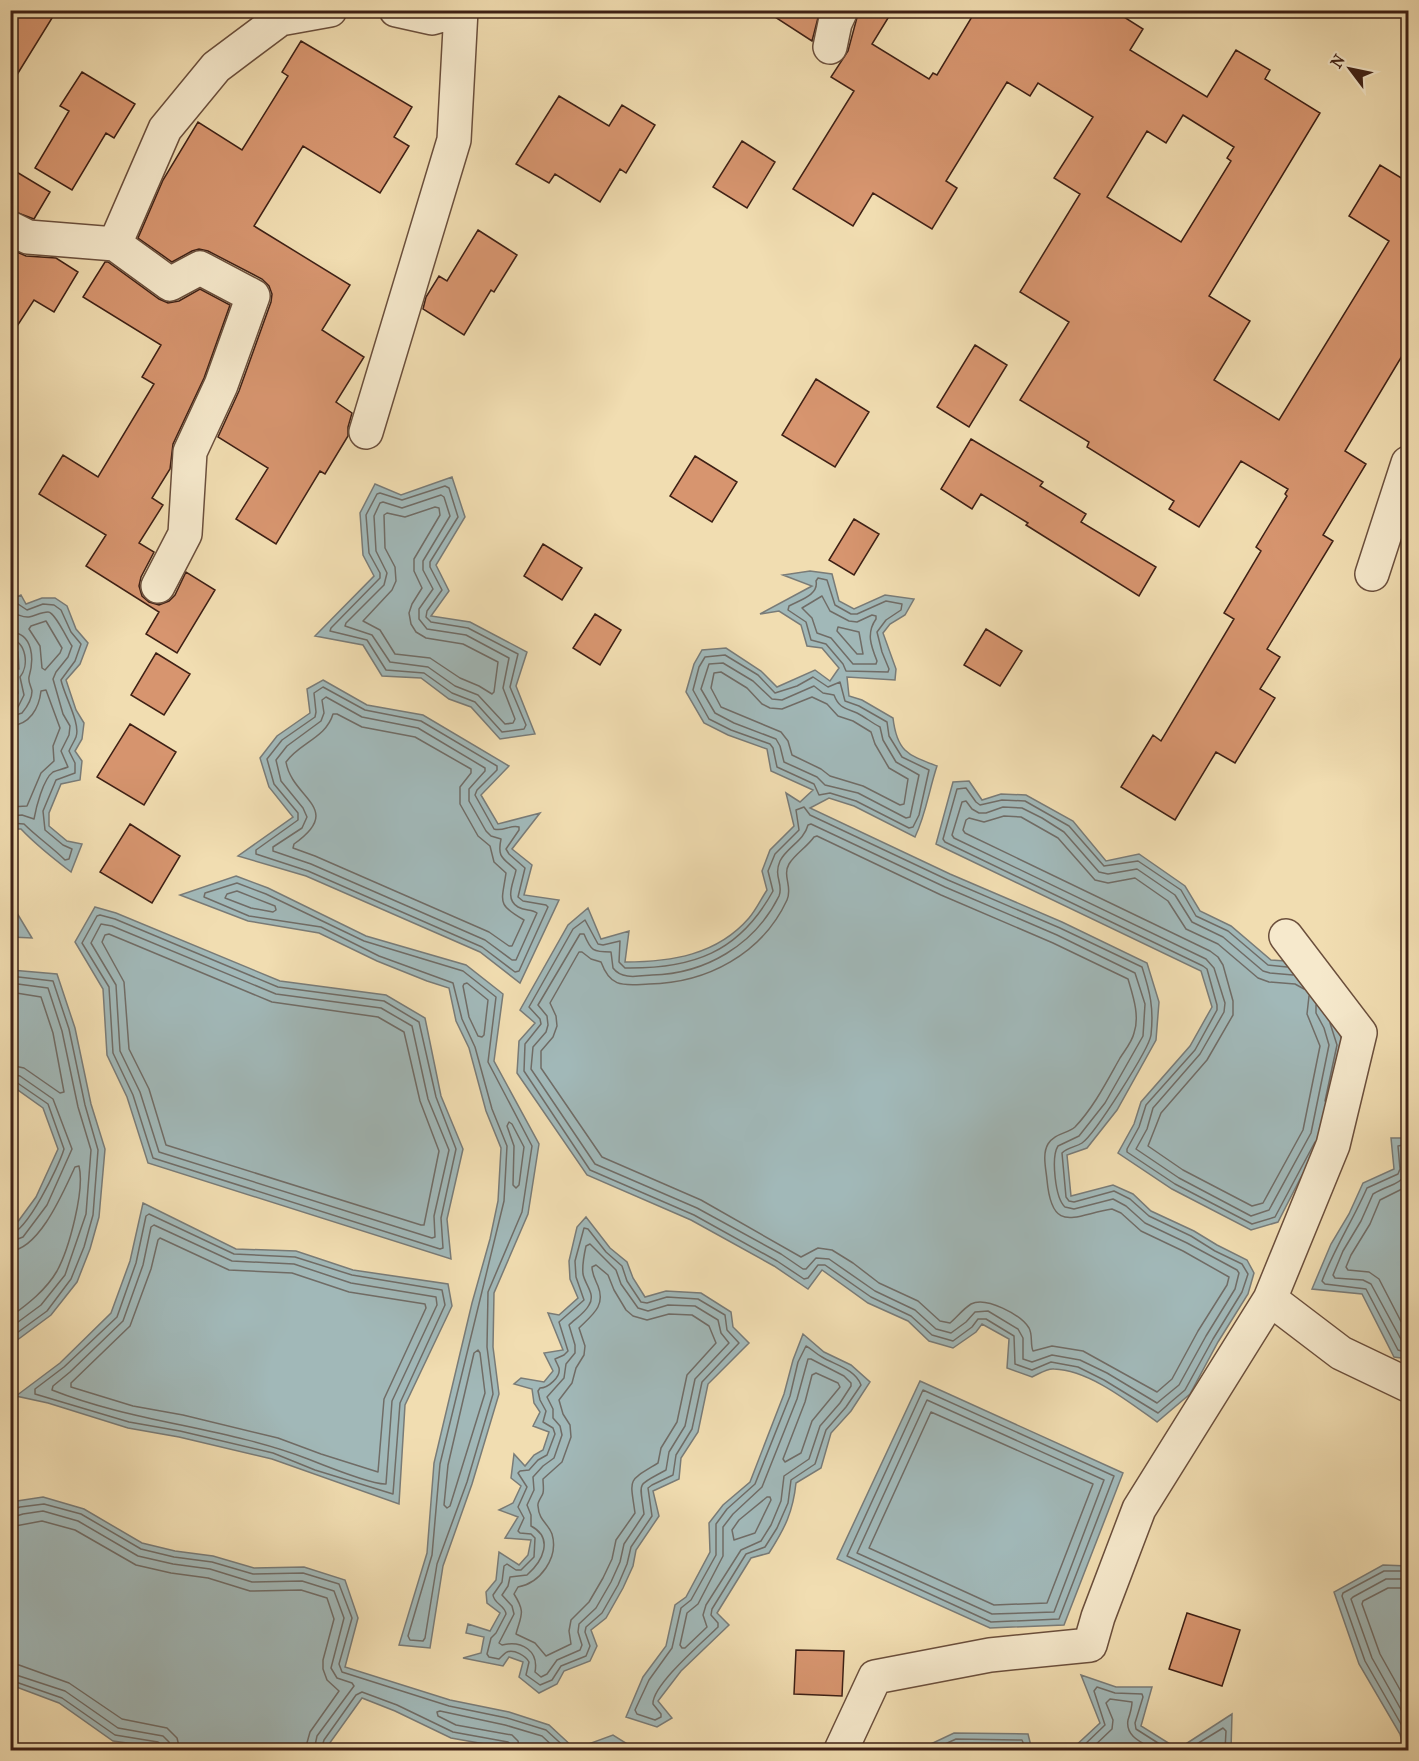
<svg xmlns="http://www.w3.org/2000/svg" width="1419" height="1761" viewBox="0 0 1419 1761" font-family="'IM FELL French Canon',serif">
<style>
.water{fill:#a1b8b8;stroke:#797b77;stroke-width:1.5}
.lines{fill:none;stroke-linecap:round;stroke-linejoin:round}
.shore{stroke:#706c66;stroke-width:1.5}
.building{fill:#d7956f;stroke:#3e2015;stroke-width:1.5;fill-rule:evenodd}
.minor-casing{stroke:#6b4f3c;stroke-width:36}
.minor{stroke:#f6e9cc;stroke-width:33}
</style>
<rect width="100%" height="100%" fill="#f1ddb1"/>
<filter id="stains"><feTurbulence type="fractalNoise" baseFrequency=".00333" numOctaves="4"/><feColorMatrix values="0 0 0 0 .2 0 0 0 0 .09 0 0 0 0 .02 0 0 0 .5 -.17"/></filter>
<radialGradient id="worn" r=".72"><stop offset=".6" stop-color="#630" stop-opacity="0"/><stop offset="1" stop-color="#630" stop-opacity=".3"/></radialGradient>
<path class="water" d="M452,477L465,517L436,565L449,591L431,616L470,622L527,652L516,686L535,734L500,739L471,707L449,699L421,678L382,676L363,645L315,636L374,576L363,555L360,513L375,484L401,495Z
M810,571L832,574L839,601L854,609L885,595L914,599L905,615L890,624L883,633L896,669L895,680L847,677L849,696L862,700L893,718C897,752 908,755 937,766C929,790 926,814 915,837L854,806L829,798L810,808L950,874L1062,922L1147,963L1159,1002L1156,1040L1117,1110L1087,1148L1067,1155L1071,1196L1113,1185L1133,1194L1151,1211L1194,1231L1217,1245L1247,1260L1254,1273L1248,1294L1218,1342L1190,1394L1157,1422C1129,1402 1089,1370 1054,1369C1047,1368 1039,1374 1032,1377L1007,1368L1009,1339L982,1324L976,1332L953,1348L929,1341L908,1321L868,1303L822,1270L808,1289L774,1266L691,1220L587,1175L517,1073L519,1041L535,1023L520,1010L568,925L588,908L601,939L629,931L625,962C671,962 717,955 749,918C756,910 761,899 767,890L762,871L770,850L794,826L786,793L800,802L813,790L771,771L767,749L728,735L704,723L686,692L694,664L702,650L726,648L761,671L777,687L815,670L830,681L839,668L822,648L807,646L801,625L779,611L760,614L812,586L783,575Z
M21,595L26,604L42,598H55L67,606L76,629L88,643L80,664L66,680L76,710L84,723L82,739L75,751L82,761L80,780L61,784L49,813V826L67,841L82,844L71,872C54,859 36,845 21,829H11V708L18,693L16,682L11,677V668L19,669L18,652L11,642L10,600Z
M323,680L367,705L423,715L509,766L481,795L498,824L540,813L512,849L532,865L524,895L559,900L520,983L480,952L306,876L238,856L293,817L269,787L260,758L277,736L310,713L307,689Z
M969,781L982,800L1001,794L1026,795L1073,821L1106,861L1139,854L1185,886L1200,911L1231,926L1271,960L1301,962L1337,1023L1343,1045L1324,1138L1300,1179L1278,1222L1251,1230L1172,1189L1118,1153L1134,1124L1141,1102L1190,1046L1212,1007L1201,971L936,844L953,782Z
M236,876L268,888L366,936L466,965L503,994L494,1061L539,1144L528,1214L494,1293L493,1347L499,1394L472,1484L443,1566L430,1648L399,1645L427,1553L434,1463L472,1303L490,1239L498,1201L501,1148L486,1111L469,1048L456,1021L449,988L427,981L377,961L319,933L248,921L180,895Z
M10,903H11L32,938L11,937Z
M95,907L116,913L280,981L386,995L425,1018L441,1096L463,1149L447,1219L451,1259L148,1163L127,1097L107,1055L103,989L75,942Z
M11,970L57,974L75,1028L91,1104L105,1149L99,1217L90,1249L77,1282L51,1315L16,1341L11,1348V1231L36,1197L58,1149L43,1108L11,1085Z
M1391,1138H1408V1359L1394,1357L1362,1294L1312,1289L1331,1244L1349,1214L1363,1183L1394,1169Z
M143,1203L236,1249L296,1251L353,1270L448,1284L452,1306L405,1405L399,1504L272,1459L179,1437L128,1428L48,1403L16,1396L60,1363L111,1313L130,1261Z
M586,1217L610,1248L627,1262L633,1278L645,1297L666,1291L701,1293L731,1312L733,1327L749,1343L708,1384L698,1432L681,1458L679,1479L653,1491L659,1516L636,1550L633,1566L623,1588L606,1618L591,1630L597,1646L590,1661L564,1671L557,1684L539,1693L519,1677L523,1662L509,1657L503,1666L463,1658L481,1653L484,1637L466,1633L468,1624L490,1631L500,1613L487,1603L486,1592L496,1580L499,1552L519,1565L528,1555L531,1540L505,1538L518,1517L499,1510L513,1503L521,1486L511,1478L514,1454L525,1466L534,1455L543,1450L549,1432L533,1426L540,1412L534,1403L532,1389L514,1384L521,1378L544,1382L553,1371L544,1353L563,1350L548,1313L559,1315L578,1298L570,1279L569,1261L577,1227Z
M803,1334L824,1352L851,1365L870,1382L851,1411L831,1433L821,1468L796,1483C793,1512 785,1528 769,1553L751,1558L717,1613L729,1625L681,1671L658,1701L672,1718L657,1727L626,1717L643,1677L666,1646L675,1605L686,1597L710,1552L709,1523L723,1505L750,1482L784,1394L793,1360Z
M920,1381L1123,1473L1064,1625L990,1628L837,1559Z
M43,1497L84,1509L142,1543L175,1551L213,1556L254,1568L304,1567L345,1580L358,1618L345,1667L450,1700L509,1712L549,1725L575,1749L613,1735L637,1750H511L507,1748L451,1738L395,1711L362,1698L329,1744L327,1750H176L113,1741L59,1703L11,1685V1507L17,1501Z
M1383,1565L1408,1566V1750H1404L1400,1734L1359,1664L1334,1592Z
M1081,1675L1116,1687H1152L1141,1726L1178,1749L1232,1714L1231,1750H1071L1100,1723Z
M954,1733L1028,1734L1032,1750H918Z"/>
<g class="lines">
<path class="shore" d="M445,486L449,488L458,517L430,562V567L442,590L427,611L426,617L431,622L468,628L518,654L510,687L526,725L524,729L502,732L475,702L452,693L424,673L386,670L367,640L330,631L331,628L380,578V573L369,553L366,515L377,494L380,493L402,500Z
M441,495L444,497L450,516L423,561V570L433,589L419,609V619L427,629L466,635L509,658L503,688L515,719L513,723L505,724L478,695L455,686L428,667L390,662L372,635L345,626L346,623L384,585L387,573L376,551L374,516L380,503L383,502L402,508Z
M435,507L439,508L440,515L414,559V571L422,588L412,604L409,613L411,624L416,632L426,638L463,644L498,662L494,692L492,694L479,686L460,678L430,658L395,654L380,630L363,621L392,590L396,581L395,567L385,548L384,515L387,513L405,517Z
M818,578L827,580L835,605L851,614H857L886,601L902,604L901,610L886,620L877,632L882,652L889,669L888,672L846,671L843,664L826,644L811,640L806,622L788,610L789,606C800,600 819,595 816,581Z
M822,596L830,611L849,621L857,622L872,615L876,616V619C866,633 871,646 877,661L876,664H853L831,638L817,633L812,618L802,608Z
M10,605L18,604L27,610L43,604L54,605L61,610L71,632L81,644L75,661L61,680C64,695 81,724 76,737C74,742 71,746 69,751L75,763V773L56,780L43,811L45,830L63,845L72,849L69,859L65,860C52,847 37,837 24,824L10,823
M10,613C17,613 22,618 29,617C35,616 41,612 48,612C55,612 67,639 72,646L68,657L56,672L53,679L63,714L70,726L69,735L61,751L68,767C63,769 58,770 53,772C43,779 36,808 34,819L22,815L10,816
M46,621L62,648L60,653L45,670L42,668L40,646L29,629L31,626Z
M838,627L859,632L863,654H857L837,631Z
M10,632C34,633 34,660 29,677C28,682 31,686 32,691C32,699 27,707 22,713L10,717
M10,639C27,642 29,666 20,677L24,695L18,707L10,709
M725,655L758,675L775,693L797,686L813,677L828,687L840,682L845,701L859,706L887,722L889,736L902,757L929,770L919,815L913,827L909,828L856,801L830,793L819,795L814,784L777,767L773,748L770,744L731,730L709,719L693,690L699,667L705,657Z
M723,663L753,681L772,699L782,700L814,686L823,693L834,695C839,708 845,708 857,713C865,717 872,723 880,727L883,740L896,762L919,775L910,817L906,818L858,793L825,785L817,777L784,762L780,746L776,739L734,723L715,713L701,689L709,664Z
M721,672L747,688L762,704L770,708L782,709L812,697L827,704L838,716L853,721L871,732L875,744L889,768L908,779L904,804L900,805L863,786L830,776L821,769L792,755L788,741L781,732L721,707L711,688L714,673Z
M323,687L365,710L421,721L497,766V770L477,790L475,795L494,829C503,832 511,824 519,827V830L506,849L509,854L525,868L518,897L523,901L546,905L548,907L519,971L515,972L482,947L308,871L256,854V850L298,820V813L274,784L267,759L282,740L315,717L316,712L314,693Z
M326,697L362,717L418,728L485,768V771L469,789V801L486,831L491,836L501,839C497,858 503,858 516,870C514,882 504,899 518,907C525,911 532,909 537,913L516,960H512L485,940L311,864L273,851V847L302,828L307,817L303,808L281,781L276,760L287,746L321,721L324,713L322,700Z
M333,714H337L362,727L415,737L471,769V773L460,787V804L478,836L490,846L494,862L506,873C502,902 496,904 524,920L512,946H509L489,932L315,856L293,848L294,844C345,808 292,799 286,762C299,743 326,738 333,714Z
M10,726C30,725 39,708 41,691L46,690L60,728L53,746L54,761L41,773L27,806L10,807
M804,807L810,815L948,880L1060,928L1142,967C1150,992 1154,1008 1151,1035C1149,1049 1095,1134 1082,1143C1076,1147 1068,1147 1062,1153L1066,1197L1069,1201L1074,1202L1114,1191L1130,1199L1149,1216L1191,1236L1215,1251L1242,1264L1248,1274L1242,1292L1213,1339L1185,1390L1158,1413L1104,1380L1078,1367L1051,1362L1032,1370L1015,1364L1014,1336L986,1319H978L972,1327L953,1341L932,1335L911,1316L871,1297L825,1265H818L808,1278L804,1279L777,1261L694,1215L590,1170L524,1071L525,1044L541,1024L540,1019L529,1007L573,929L585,920L598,944L603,945L620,941L619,962L625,968C692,969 739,953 773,891L768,871L775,854L799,830L796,810Z
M811,824L945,887L1057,935L1135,973L1145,1004L1143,1036L1105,1103L1079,1136L1058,1146C1051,1157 1055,1198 1065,1207L1074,1209L1113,1199L1126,1206L1145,1223L1187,1243L1237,1270L1239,1273L1235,1289L1206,1336L1179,1385L1157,1403L1107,1373L1080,1360L1052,1355L1032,1362L1023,1359V1338L1018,1329L988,1311L975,1312L966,1322L951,1333L936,1329L915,1310L875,1291L829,1259L816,1258L806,1269H803L781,1254L697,1208L595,1164L531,1069L533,1047L546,1032L548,1025L547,1016L538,1005L580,934H584C591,951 593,952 611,952L613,968C622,980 638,976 652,975C705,974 755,945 779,896C784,884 773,877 780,861C787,847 804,841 808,825Z
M817,836L941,895L1053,943L1128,979C1133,996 1140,1016 1134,1033C1132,1042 1125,1050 1120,1058C1107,1081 1094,1107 1075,1127C1067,1134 1055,1133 1048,1144C1042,1154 1046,1169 1047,1180C1052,1235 1074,1215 1112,1209L1121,1213L1141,1231L1183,1251L1229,1277L1227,1285L1198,1331L1172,1379L1157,1392L1083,1351L1052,1346L1033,1351C1030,1344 1033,1335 1029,1328C1021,1315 986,1296 971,1304C963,1309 957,1317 950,1323L940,1321L918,1301L879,1283L853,1263L832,1250L818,1248L801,1257L701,1200L602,1157L541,1068V1051L553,1037L557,1026L556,1016L550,1003L579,952H582L591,959L601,962C611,989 624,985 649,984C707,983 762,954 787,900C793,887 782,876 789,864C795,854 807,847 814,837Z
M237,883L266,894L364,941L463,971L496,997L488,1062L532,1146L522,1212L488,1292L487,1347L493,1394L467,1482L437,1564L425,1638L423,1641L410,1640L408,1636L432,1555L440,1464L504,1201L507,1146L492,1109L475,1047L462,1019L453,983L379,956L321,927L249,916L204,897L205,893Z
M237,891L275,906L276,910L273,912L251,908L225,898L227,894Z
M100,915L115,919L278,987L384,1001L419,1022L436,1097L456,1149L441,1218L443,1248L440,1249L153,1158L133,1095L113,1053L109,987L82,943L97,916Z
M101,924L112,926L276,994L381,1008L412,1026L428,1099L449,1150L434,1216L435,1237L432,1238L159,1152L140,1092L120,1051L116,985L91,943Z
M109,934L272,1002L378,1017L404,1032L420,1101L439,1151L424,1225H421L166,1145L149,1089L129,1049L124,982L102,942L105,935Z
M1287,967L1268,965L1228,931L1196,916L1181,890L1138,861L1104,866L1069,826L1025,801L1002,800L980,805L976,802L966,788L957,789L943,839L945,842L1203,966L1207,969L1217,1005V1010L1195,1050L1146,1105L1139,1127L1127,1149V1152L1175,1184L1252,1224L1275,1217L1315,1142
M1293,975L1270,973L1263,971L1223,937L1192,922L1175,895L1137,869L1108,874L1099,872L1064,832L1042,818L1022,808L1003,807L986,813H979L972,809L966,801L962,802L952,835L954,838L1206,959L1214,968L1225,1003L1224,1012L1200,1054L1153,1108L1147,1129L1136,1149L1179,1178L1251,1216L1269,1210L1311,1133L1329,1045L1324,1028L1316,1013V1005
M10,976L53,981L69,1029L85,1105L98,1150L93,1215L84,1247L71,1279L47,1311L10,1338
M10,983L48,988L62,1031L78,1107L91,1150L86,1214L65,1275L41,1305L10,1328
M464,984L467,983L488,1000L484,1035L482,1037L478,1036L469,1017L463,986Z
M1304,989L1295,984L1269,982L1258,978L1218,944L1186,929L1168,901L1135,878L1108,883L1095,880L1058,838L1021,817L1004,816L984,822L969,818L966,820L963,830L965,833L1210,951L1218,957L1223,965L1233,1001V1015L1207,1060L1161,1113L1148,1146L1183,1170L1252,1206L1263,1203L1303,1130L1320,1046L1307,1014L1309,996
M10,992L41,997L53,1033L64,1092L60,1093L24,1068L10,1065
M10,1074L20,1076L53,1099L72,1149L47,1205L23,1237L10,1242
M10,1081L16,1082L48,1104L64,1149C59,1166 27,1232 10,1234
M1325,1101L1337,1045L1330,1023
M509,1122L512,1124L524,1147L519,1185L516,1188L513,1185L514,1146L507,1126Z
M1408,1144L1398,1146L1400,1169L1398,1174L1367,1188C1353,1220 1334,1249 1322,1281L1325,1284L1366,1289L1398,1350L1408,1353
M1408,1151L1406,1154C1409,1187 1397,1180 1373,1194L1361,1221L1343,1251L1333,1275L1335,1278L1363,1280L1371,1284L1403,1343L1408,1345
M1408,1186L1380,1200L1370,1224L1351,1255L1346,1267L1348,1270L1369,1272L1379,1279L1408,1335
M149,1214L234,1254L295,1257L352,1275L442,1290L445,1305L400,1403L393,1494L315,1470L273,1453L180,1431L129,1422L35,1394V1389L64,1367L117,1317L136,1263L146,1216Z
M154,1225L232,1261L294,1264L351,1283L436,1297L437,1305L392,1401L386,1484C373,1485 323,1465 308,1459C225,1427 135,1423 52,1390L53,1386L70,1372L123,1321L143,1265L151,1227Z
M584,1228L588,1229L606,1252L622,1266L627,1281L641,1302L647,1303L667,1297L698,1299L725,1315L727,1330L739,1343L702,1382L692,1429L676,1455L673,1475L652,1485L648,1488L652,1516L631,1547L627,1564L618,1585L602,1613L586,1627L585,1632L590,1646L586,1656L561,1666L552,1680L540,1685L526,1675L529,1662C526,1656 514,1649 507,1652C506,1652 500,1658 499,1659L489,1657L487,1654L491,1638L496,1633L506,1614C505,1605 494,1604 493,1595L502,1582L504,1566L507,1564L516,1570H521L534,1557L535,1538L531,1534L520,1533L518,1531L524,1518L518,1507L527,1487L518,1473L520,1471L529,1470L538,1460L547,1455L555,1434L553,1428L543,1422L546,1411L540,1400L538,1391L540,1388C548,1388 561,1377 559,1368C558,1365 556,1362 555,1359L564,1355L568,1351L559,1322L584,1300L576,1277L575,1261Z
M160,1238L229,1270L292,1273L349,1292L425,1304L426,1308L384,1399L378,1472L321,1454L278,1438L183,1415L133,1406L71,1387V1383L130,1326L151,1269L158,1240Z
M590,1244L616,1270L621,1284L638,1308L648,1311L668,1305L695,1306L718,1320L721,1333L729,1343L695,1379L685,1426L669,1452L666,1470C635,1487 640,1480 644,1514L624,1544L620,1562L611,1582L596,1608L579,1624L578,1632L582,1645L580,1650L557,1660L547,1674L541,1677L535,1672C539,1651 522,1640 502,1645L499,1643L514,1614L512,1606L502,1595L508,1586L510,1577L527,1575C543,1561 554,1538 531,1526V1515L527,1505L534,1490L533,1477L543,1466L554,1458L562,1435L560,1426L553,1418V1409L547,1397L564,1378L566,1364L575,1353V1345L569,1325C575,1319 585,1313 589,1305C596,1294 585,1285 583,1274C582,1265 584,1255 586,1246Z
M10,1251C40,1249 64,1190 75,1167L79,1166C85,1190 69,1249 57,1271C46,1290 28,1304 10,1317
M596,1265L608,1275L614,1290L626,1310L633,1316L647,1320L669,1314L692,1315L709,1326L716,1343L687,1375L677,1422L661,1448L658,1463C627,1482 630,1477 635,1513L616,1540L612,1559L603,1578L589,1602L571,1620L569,1631L571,1644L546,1656L535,1643L516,1634C521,1615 526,1613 514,1594L518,1587C540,1583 559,1558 552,1534C548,1523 539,1521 538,1506C537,1502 542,1497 543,1493C544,1489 543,1484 543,1479L562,1462L571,1437L570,1425L563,1414L559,1400L572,1383L576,1368L584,1355L585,1346L579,1328C592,1315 606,1306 598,1286C595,1279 592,1274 592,1267Z
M806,1346C812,1349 816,1354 822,1357C835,1365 855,1369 861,1385L846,1407L826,1430L815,1464L791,1480L788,1503L777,1528L765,1547L746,1554L712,1609L711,1615L718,1623V1627C704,1641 652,1685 653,1704L661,1714V1717L655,1720L637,1714L635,1710L649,1680L672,1648L681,1608L691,1600L716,1555V1524L727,1509L755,1484L790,1396L798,1362Z
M478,1350L480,1353L485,1393L450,1506L447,1508L444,1505L448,1465L474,1353Z
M808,1359H811L844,1376L851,1383V1386L840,1403L820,1426L809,1459L784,1476L781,1501L771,1525L761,1541L741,1550L706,1605L703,1615L707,1627L685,1648H682L680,1645L687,1613L698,1604L723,1556V1527L733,1514L762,1487L797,1399Z
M816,1373L838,1383L840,1387L812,1421L801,1453L785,1462L783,1459L805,1402L812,1375Z
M923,1390L1114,1476L1059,1619L991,1622L847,1556Z
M927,1400L1104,1480L1054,1612L992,1614L857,1553Z
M931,1412L1093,1484L1047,1603L994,1605L869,1548Z
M767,1497H770L771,1500L755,1533L734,1540L732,1530L739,1520Z
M10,1511L20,1507L44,1504L81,1514L141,1549L174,1557L212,1562L253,1574L303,1573L339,1584L352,1618L339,1664L342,1672L449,1706L507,1718L546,1730L568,1750
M10,1518L23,1514L43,1511L78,1521L138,1556L173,1564L210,1569L252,1582L302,1581L334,1591L344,1618L331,1668L337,1678L352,1683L354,1686L317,1736L314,1750
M10,1527L42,1521L75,1530L136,1565L171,1573L208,1578L250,1591L301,1590L327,1598L334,1619L323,1660V1669L327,1680L339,1691L310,1732L305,1750
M1408,1571H1384L1343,1593L1342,1596L1365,1661L1405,1731L1408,1745
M1408,1579H1386L1353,1597L1351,1599L1372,1658L1408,1722
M1408,1588H1388L1363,1601L1362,1604L1380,1654L1408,1704
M10,1664L19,1665L69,1683L122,1719L167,1728L177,1738L180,1750
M10,1673L65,1691L118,1728L163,1736L169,1742L171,1750
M10,1680L62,1698L115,1735L158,1742L162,1745L163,1750
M321,1750L324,1740L356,1695L362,1692L397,1705L453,1732L508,1742L512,1745L513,1750
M520,1750L518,1741L512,1735L456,1725L438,1716L437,1712L440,1711L505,1725L542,1736L557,1750
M932,1750L956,1739L1022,1740L1026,1750
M949,1750L958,1747H1015L1018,1750
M1079,1750L1105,1725L1094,1691L1097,1687L1115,1693L1142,1694L1143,1697L1135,1723L1136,1729L1169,1750
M1090,1750L1112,1729L1113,1720L1106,1703L1110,1699L1132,1702C1132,1708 1130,1714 1128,1720C1125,1737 1143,1743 1155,1750
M1187,1750L1223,1728L1226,1731L1225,1750"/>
</g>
<path class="building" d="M10,10H57L10,86Z
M764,10H820L812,41Z
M859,10H893L872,44L929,79L933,73L937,75L976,10H1113L1143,29L1130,50L1207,97L1236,50L1270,70L1265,79L1320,113L1209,296L1250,321L1214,380L1279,420L1389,241L1349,216L1380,165L1408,182V346L1345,451L1366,464L1323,535L1333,541L1267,649L1280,657L1260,689L1275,698L1235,763L1216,752L1175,820L1121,787L1153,735L1161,741L1234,619L1224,613L1261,551L1256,547L1287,496L1285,494L1288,489L1241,461L1199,527L1169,509L1174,501L1087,447L1089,442L1020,400L1069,322L1020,292L1080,194L1054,178L1093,117L1038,83L1030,96L1007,82L946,181L957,188L932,229L873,193L853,226L793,189L854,91L831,77L848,51ZM1183,115L1234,147L1227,158L1231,161L1181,242L1107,197L1147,131L1166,143Z
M301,41L412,107L394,137L409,146L380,193L303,146L254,226L350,285L322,330L364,357L336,402L352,413L348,427V436L325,474L320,471L276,544L236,519L268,468L218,437L239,391L271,302L272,294L269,286L262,279L208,251L199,249L192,251L172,262L138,238L163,180L198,122L242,150L288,76L282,72Z
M82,72L135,104L114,138L106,133L72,190L35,168L69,111L60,106Z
M559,96L609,126L622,105L655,125L626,173L620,169L600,202L555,174L549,183L516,164Z
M742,141L775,162L747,208L713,187Z
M10,168L50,192L34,219L10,210Z
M478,230L517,255L494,292L491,290L464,335L423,309L426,297L439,276L447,281Z
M10,249L26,256L56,258L78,272L54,312L34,300L10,337Z
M105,262H108L159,299L168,303L179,301L200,289L230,305L204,378L173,444L170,469L152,498L163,505L139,543L154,552L141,577L139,586L142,596L149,602L159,605L169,601L175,595L186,572L215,590L177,653L146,634L159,612L86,566L106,535L39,494L63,455L98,477L154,384L142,377L161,345L83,297Z
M975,345L1007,365L969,427L937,407Z
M816,379L869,412L835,467L782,435Z
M971,439L1043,482L1040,486L1086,514L1081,522L1156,567L1139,596L1026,525L1028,523L981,494L972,509L941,489Z
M695,456L737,482L712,522L670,496Z
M854,519L879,534L854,575L829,560Z
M543,544L582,568L562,600L524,576Z
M595,614L621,630L600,665L573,648Z
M986,629L1022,651L1000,686L964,665Z
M156,653L190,674L164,715L131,695Z
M130,724L176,752L144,805L97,777Z
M130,824L180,856L152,903L100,872Z
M1187,1613L1240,1630L1222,1686L1169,1669Z
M796,1650L844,1651L842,1696L794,1694Z"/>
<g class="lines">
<g class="minor-casing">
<path id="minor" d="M396,10L432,18L460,10
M830,47L835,23L841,10
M10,228L28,237L115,244L165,129L216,67L280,19L330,10
M115,244L170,284L200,268L253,296L221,385L190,452L185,534L158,586
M366,432L454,140L461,10
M1372,574L1408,463
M1270,1299L1333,1145L1360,1033L1286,936
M841,1750L875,1677L990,1655L1090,1645L1098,1617L1139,1509L1270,1299L1341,1353L1408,1385"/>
</g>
<use href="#minor" class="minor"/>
</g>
<rect width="1419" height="1761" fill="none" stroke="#f1ddb1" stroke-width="36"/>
<rect x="12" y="12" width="1395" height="1737" fill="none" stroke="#3e2015" stroke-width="3"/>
<rect x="18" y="18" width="1383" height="1725" fill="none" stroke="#3e2015" stroke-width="1.5"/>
<g transform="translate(1350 69) rotate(302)" stroke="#f6e9cc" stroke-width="4.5" paint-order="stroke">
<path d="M0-4.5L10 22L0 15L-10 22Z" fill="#3e2015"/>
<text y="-9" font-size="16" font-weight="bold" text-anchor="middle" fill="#3e2015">N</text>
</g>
<rect width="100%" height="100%" filter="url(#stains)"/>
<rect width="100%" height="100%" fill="url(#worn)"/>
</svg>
